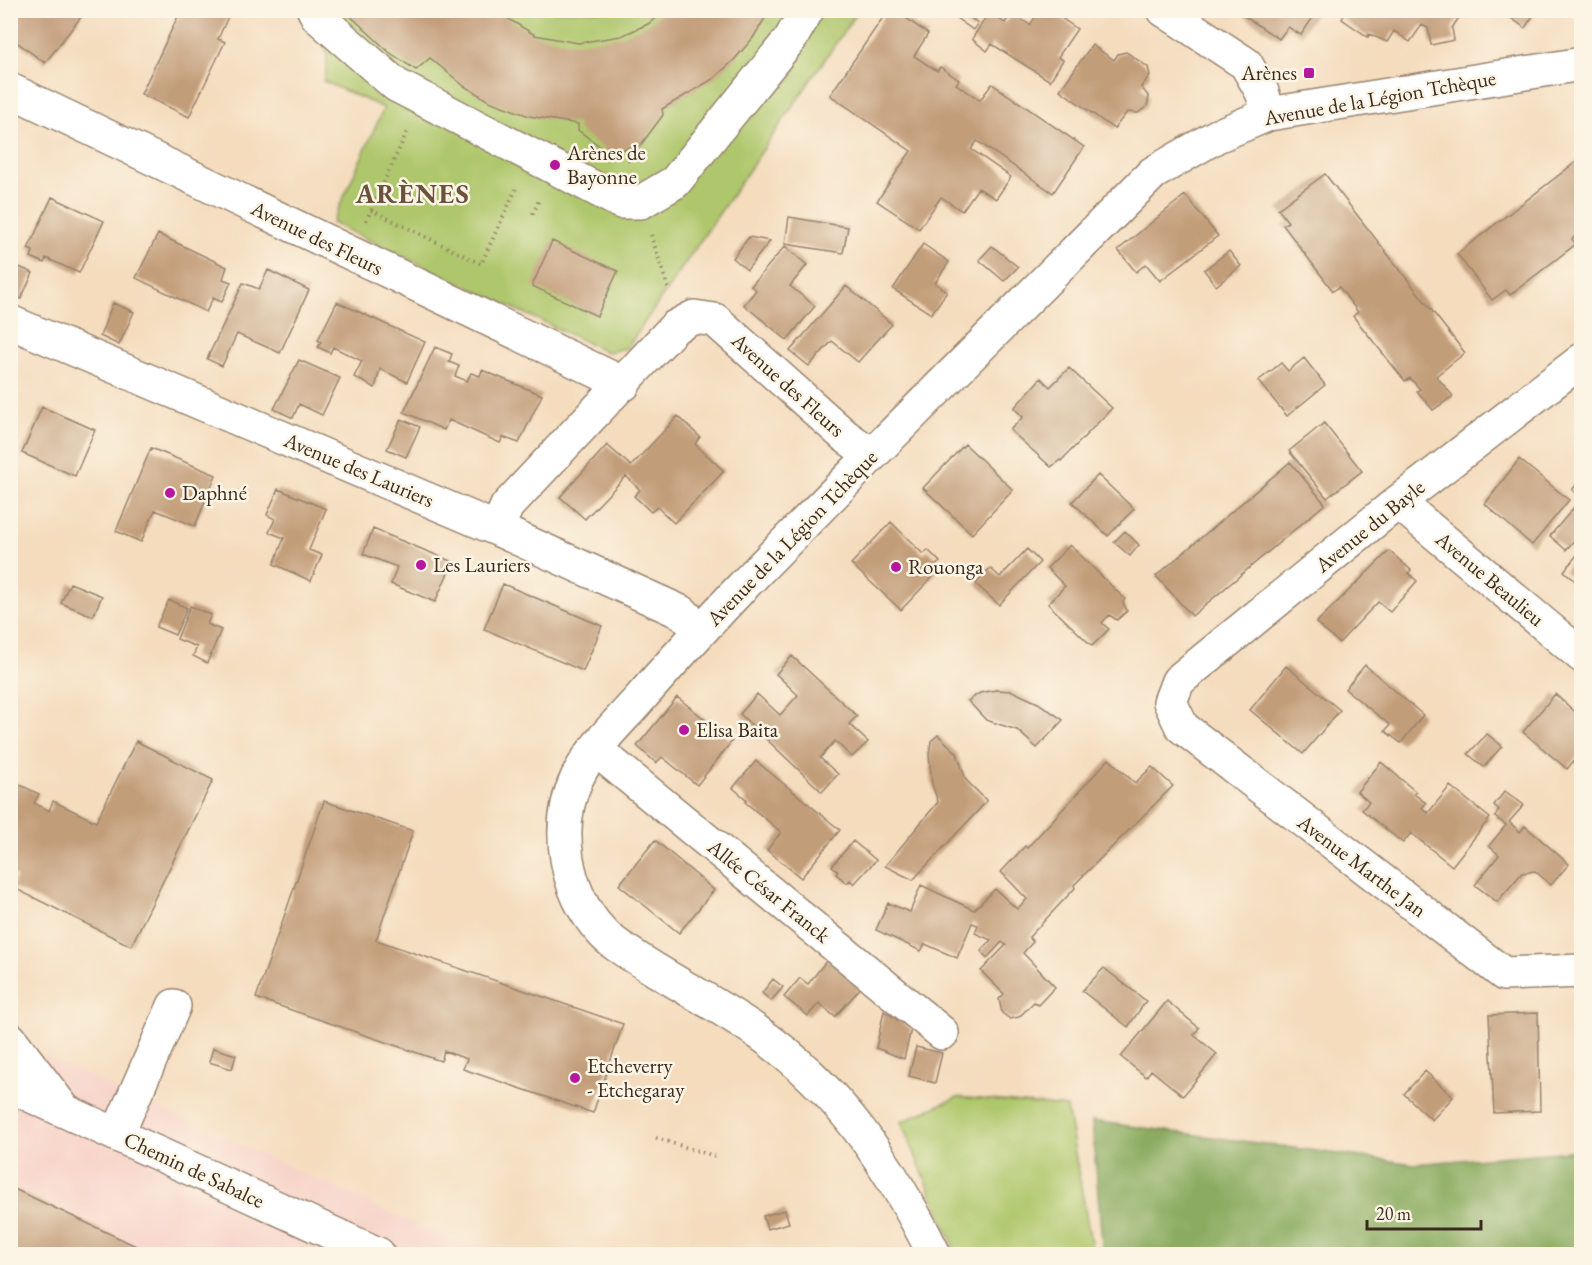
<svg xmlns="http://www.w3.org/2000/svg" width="1592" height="1265" viewBox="0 0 1592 1265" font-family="'EB Garamond',serif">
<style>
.built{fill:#f7d1c7}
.green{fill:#afc76c;stroke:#757845;stroke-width:1.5}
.forest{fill:#8bac60;stroke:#636b3f;stroke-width:1.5}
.building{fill:#c29d79}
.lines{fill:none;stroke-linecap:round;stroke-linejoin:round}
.minor-casing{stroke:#98836e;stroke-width:36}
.path{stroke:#98836e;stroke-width:4;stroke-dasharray:1.5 4.5;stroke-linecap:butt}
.minor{stroke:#fff;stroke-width:33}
.poi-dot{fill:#b5179e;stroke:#fcf5e5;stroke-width:2}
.labels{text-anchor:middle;stroke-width:5;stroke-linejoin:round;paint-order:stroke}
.poi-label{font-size:21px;fill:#3b2a1e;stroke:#fcf5e5;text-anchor:start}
.street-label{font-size:21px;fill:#3b2a1e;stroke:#fcf5e5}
.district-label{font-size:27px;font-weight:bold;letter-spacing:1.5px;fill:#6a523e;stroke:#fcf5e5}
</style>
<rect width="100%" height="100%" fill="#fcf5e5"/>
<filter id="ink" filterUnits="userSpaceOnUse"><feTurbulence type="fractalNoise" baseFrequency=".0167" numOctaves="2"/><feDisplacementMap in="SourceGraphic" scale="12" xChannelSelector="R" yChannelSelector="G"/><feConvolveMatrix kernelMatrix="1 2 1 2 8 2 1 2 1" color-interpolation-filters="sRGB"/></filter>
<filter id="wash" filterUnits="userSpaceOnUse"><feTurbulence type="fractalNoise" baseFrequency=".008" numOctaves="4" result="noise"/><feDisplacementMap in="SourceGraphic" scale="24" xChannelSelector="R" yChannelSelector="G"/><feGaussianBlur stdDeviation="1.35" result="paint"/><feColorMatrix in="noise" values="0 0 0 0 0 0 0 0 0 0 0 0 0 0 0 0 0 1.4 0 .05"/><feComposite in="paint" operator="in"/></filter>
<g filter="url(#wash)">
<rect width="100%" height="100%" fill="#f4dcbd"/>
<path class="built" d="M11,1041L451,1240L533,1254H11Z"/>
<path class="green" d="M297,11H858L627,348L607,352L332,223L384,108L323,81C336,48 317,35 297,11Z
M957,1097L1067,1107L1093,1254H957L901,1122Z"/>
<path class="forest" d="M1092,1121L1414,1164L1581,1150V1254H1103Z"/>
<g id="blocks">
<path class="building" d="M20,10H82L85,12L45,63L10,37V23Z
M181,10H231L218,39L225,42L189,117L141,94Z
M344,10H494L535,35L578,43L621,36L648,24L665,10H770L753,38L734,60L713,79L662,109L663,115L640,146L608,152L578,130V124L529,116L489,101L464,86L430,58L416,70L389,52Z
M888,10H895L928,34L914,56L937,71L940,67L959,80L956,84L980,100L992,84L1084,147L1053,193L977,141L971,149L1011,177L996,199L978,188L962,211L941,197L919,229L877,201L911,151L830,95Z
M945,10H978L972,19L978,23L973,30Z
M1040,10H1050L1077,29L1058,57L1063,60L1050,81L992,44L987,51L972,39L989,12L1005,23L1012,13L1030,25Z
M1243,10H1318L1301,35L1288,27L1279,39L1241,14Z
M1347,10H1464L1452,28L1454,40L1431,45L1428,28L1422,25L1410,42L1394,31L1387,42L1369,34L1368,37L1342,19Z
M1500,10H1537L1525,28Z
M1092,45L1114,60L1118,54L1126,52L1148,67L1150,75L1141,87L1149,97L1147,106L1138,113L1127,112L1114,129L1060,90Z
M1581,158V232L1572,239L1576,244L1510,295L1506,290L1492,300L1457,254Z
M1325,174L1465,353L1436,376L1453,396L1433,410L1417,391L1420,389L1410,378L1405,381L1353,316L1358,312L1339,287L1333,291L1283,225L1288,222L1278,209Z
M1185,195L1218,236L1160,281L1146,264L1136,272L1118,250Z
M52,197L104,221L79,273L46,258L44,263L31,257L33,251L28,249Z
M789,217L848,227L843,253L785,244Z
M158,234L227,267L223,279L231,282L222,302L213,298L206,312L136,278Z
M749,237L770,241L747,270L733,258Z
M552,241L618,271L597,316L532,286Z
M923,244L949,262L935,283L947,292L931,314L893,289Z
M785,246L807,265L790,286L815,306L787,340L744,305L756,290L751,286Z
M992,246L1018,267L1004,281L979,260Z
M1229,251L1241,266L1216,286L1204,270Z
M10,263L33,273L21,299L10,294Z
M268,270L309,290L280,353L237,334L222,366L207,359L243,283L259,289Z
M846,286L892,324L858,362L832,341L809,366L790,351Z
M337,302L425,342L407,382L380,369L375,388L354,377L362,361L333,347L330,353L318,347L321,342L318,340Z
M113,303L134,312L119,345L100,336Z
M435,347L452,354L449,362L459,366L455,376L467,381L471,373L480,376L482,370L542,395L519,443L503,437L500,443L449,420L444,430L404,412Z
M1304,358L1325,385L1287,416L1258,381L1281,363L1288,371Z
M299,360L340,378L322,415L299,404L293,418L274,409Z
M1069,368L1112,408L1061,461L1060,460L1051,467L1010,430L1023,417L1014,408L1041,378L1050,387Z
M42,407L95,430L75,476L22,453Z
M678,416L700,437L695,444L724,471L674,523L657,507L651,512L634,496L640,490L626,476L585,519L560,497L607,445L631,466Z
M401,419L420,427L406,457L387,449Z
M1324,423L1362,471L1327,498L1289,451Z
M965,444L1013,490L972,534L923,488Z
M151,448L216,475L195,526L155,510L141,542L116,531Z
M1519,459L1569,500L1532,545L1485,504Z
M1290,462L1325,504L1192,616L1156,576Z
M1098,475L1134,509L1108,536L1072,502Z
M1581,479V498L1572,490Z
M278,489L326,509L309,550L322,555L311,581L274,564L284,538L269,532L275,519L267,515Z
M1581,499V540L1577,537L1566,550L1550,536Z
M891,522L923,554L928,550L940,562L936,565L940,569L901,610L851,564Z
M373,529L453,562L435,602L391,584L397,567L363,554Z
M1125,531L1139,545L1130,556L1114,542Z
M1070,545L1125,599L1123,602L1127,611L1117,620L1109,615L1102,623L1109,629L1092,646L1048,604L1065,586L1047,568Z
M1027,549L1040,562L999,605L976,584L990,568L1000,577Z
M1581,550V586L1564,571Z
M1389,551L1411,570L1408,573L1417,581L1390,612L1378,602L1339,643L1316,623Z
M70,583L102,596L93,616L61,603Z
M503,584L602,626L583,671L484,629Z
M169,600L187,608L175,635L156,627Z
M190,606L211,615L207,624L221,630L207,663L193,656L197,647L177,639Z
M792,656L857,716L849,724L868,742L852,757L835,741L820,758L838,774L822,792L740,714L757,694L780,715L798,695L776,674Z
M1365,665L1423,715L1401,743L1385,731L1390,725L1345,689Z
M1286,666L1340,710L1303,754L1250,710Z
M996,690L1012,691L1038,703L1063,720L1037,748L1017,730L986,720L968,701L980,693Z
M1555,694L1581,717V752L1567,769L1523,732Z
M677,697L732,741L697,785L662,757L656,763L637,746Z
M1487,734L1502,746L1484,767L1468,754Z
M938,735L957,753L966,780L987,801L913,880L885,866L938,802L932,784L929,755L931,741Z
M136,741L213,780L131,946L12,887L17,877L10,874V780L39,794L34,803L49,811L53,801L96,822Z
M1109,759L1135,783L1152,767L1173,786L1074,885L1075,888L1029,937L1033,942L1023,953L1055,987L1038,1005L1034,1002L1019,1017L1010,1019L1002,1013L999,999L1004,994L981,971L1006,945L1002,942L987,958L981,951L991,940L975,933L978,925L972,923L957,958L925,944L921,951L876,930L888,903L910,912L921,885L974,910L995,889L1017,909L1027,899L1001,872L1025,846L1027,848Z
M756,761L840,830L801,878L767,850L781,832L745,802L747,800L733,788Z
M1381,762L1416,792L1414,794L1426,803L1422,808L1428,813L1450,786L1490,818L1452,866L1411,833L1403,843L1362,810L1369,802L1357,792Z
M1505,791L1524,805L1509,822L1520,832L1525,826L1569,864L1551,885L1535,871L1522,873L1497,902L1475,885L1499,855L1489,846L1506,825L1495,817L1499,810L1494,805Z
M324,801L413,831L376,940L623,1024L593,1113L463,1069L467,1059L444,1051L441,1061L256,998Z
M655,840L714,890L679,933L619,885Z
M853,841L876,860L854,884L850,880L847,883L836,874L838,871L832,866Z
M831,955L864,984L835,1017L819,1003L808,1016L784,997L800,978L808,984Z
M1104,968L1146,1001L1128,1027L1082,991Z
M773,979L783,987L771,1001L762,993Z
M1167,1001L1199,1028L1194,1035L1217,1054L1183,1096L1151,1070L1146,1077L1121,1057Z
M884,1011L911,1029L904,1059L876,1048Z
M1538,1013L1540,1111L1494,1113L1489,1015Z
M916,1047L942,1053L935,1083L909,1076Z
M213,1048L236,1055L232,1069L209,1062Z
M1425,1071L1453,1097L1432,1120L1404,1094Z
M10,1187L153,1254H10Z
M785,1210L789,1223L767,1229L763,1216Z"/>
</g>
</g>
<g filter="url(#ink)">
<use href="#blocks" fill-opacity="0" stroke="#98836e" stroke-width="1.5"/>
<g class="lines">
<g class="minor-casing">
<path id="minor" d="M314,10L318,17L396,85L621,202H641L675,182L791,38L807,10
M1164,10L1246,64L1262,92L1269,114
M10,90L624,384
M10,322L497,529L683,613L700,631
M1582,360L1398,502L1178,681L1170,702L1182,727L1504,974L1582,971
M1398,502L1582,656
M497,529L507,506L675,327L694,317L715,320L845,436L872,455
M595,749L942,1033
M10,1039L62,1107
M10,1086L378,1254
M117,1135L174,1006
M934,1254C890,1165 840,1089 756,1031C720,1006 680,986 643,962C629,953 612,944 601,931C565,892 554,827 577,778C590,750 615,726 636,703C670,664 705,626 741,588C877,448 1016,311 1153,173L1217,136L1269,114L1582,64"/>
</g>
<path class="path" d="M625,149L630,164
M371,210L481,264L516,189
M533,214L539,200
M366,221L407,132
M651,235L669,290
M656,1138L718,1157"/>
<use href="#minor" class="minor"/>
</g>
</g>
<g class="poi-dot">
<rect x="1303" y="67" width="12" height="12" rx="3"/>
<circle cx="555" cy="165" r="6"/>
<circle cx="170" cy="493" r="6"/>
<circle cx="421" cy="565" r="6"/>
<circle cx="896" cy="567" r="6"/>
<circle cx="684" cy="730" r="6"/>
<circle cx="575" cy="1078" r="6"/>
</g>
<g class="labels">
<g class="poi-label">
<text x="1297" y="80" text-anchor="end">Arènes</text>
<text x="567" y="160">Arènes de<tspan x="567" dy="24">Bayonne</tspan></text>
<text x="182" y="500">Daphné</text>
<text x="433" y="572">Les Lauriers</text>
<text x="908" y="574">Rouonga</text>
<text x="696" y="737">Elisa Baita</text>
<text x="587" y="1073">Etcheverry<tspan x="587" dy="24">- Etchegaray</tspan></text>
</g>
<g class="street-label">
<text transform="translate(1380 98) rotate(-10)" y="7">Avenue de la Légion Tchèque</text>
<text transform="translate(317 238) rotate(26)" y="7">Avenue des Fleurs</text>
<text transform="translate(788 385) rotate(42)" y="7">Avenue des Fleurs</text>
<text transform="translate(359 470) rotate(23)" y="7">Avenue des Lauriers</text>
<text transform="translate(1370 526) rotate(-39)" y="7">Avenue du Bayle</text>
<text transform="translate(792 538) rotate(-46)" y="7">Avenue de la Légion Tchèque</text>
<text transform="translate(1490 579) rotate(40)" y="7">Avenue Beaulieu</text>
<text transform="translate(1362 866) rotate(37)" y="7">Avenue Marthe Jan</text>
<text transform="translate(769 891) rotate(39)" y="7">Allée César Franck</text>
<text transform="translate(194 1170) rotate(25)" y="7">Chemin de Sabalce</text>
</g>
<g class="district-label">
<text x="413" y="203">ARÈNES</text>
</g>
</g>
<rect width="1592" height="1265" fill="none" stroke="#fcf5e5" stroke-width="36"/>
<path d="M1367 1220v9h114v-9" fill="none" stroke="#3b2a1e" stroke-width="3"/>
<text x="1376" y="1220" font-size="18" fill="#3b2a1e" stroke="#fcf5e5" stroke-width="4.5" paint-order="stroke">20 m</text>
</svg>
